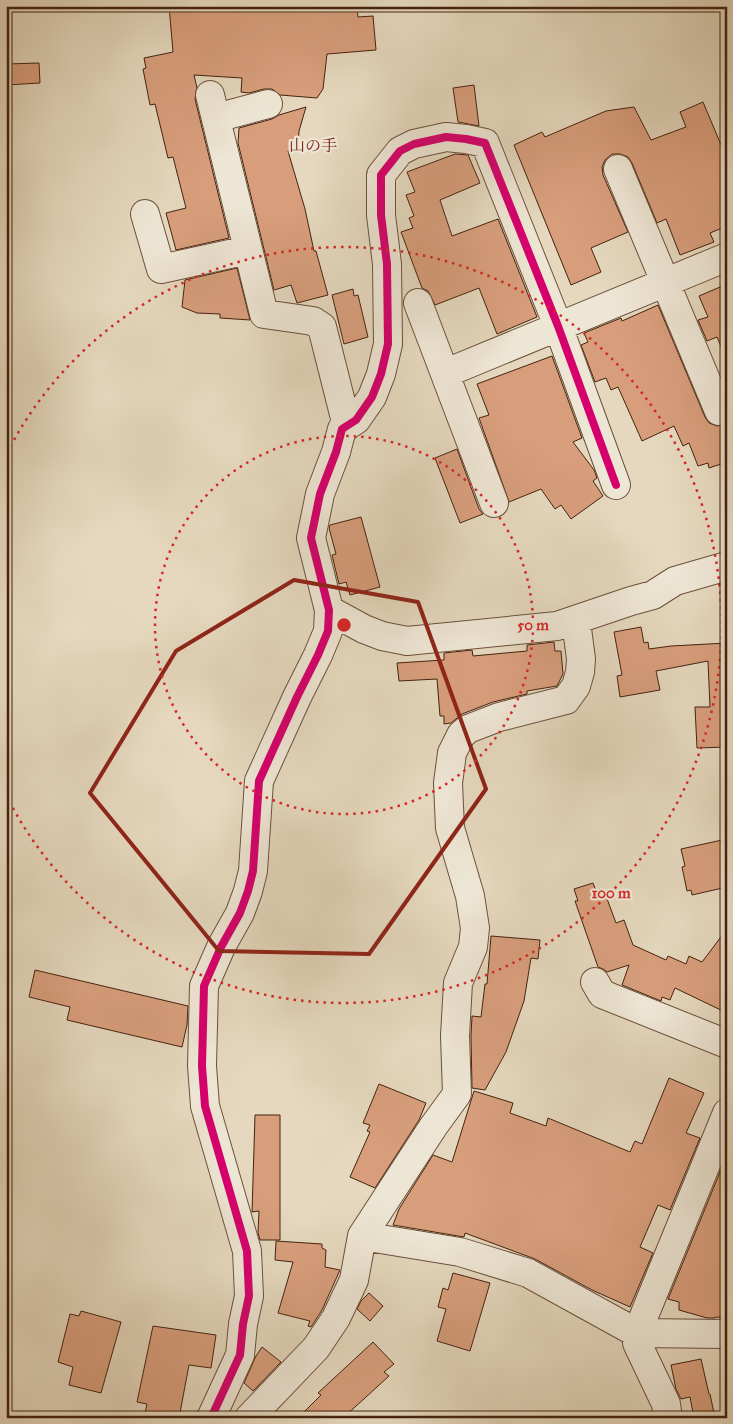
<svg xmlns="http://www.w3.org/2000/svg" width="733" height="1424" viewBox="0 0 733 1424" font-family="'IM FELL Great Primer','Noto Serif JP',serif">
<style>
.building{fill:#d89e7c;stroke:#43220f}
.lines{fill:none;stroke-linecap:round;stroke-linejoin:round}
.minor-casing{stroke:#6c503b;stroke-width:30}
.minor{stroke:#eee6d5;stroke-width:28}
.cycleway-casing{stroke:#eee6d5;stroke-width:11}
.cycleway{stroke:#d6006c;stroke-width:8}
.marked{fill:none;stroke:#8f2418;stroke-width:4;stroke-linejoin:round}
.ring{fill:none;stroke:#d62828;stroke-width:2.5;stroke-dasharray:2.5 5}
.labels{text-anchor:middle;stroke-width:4.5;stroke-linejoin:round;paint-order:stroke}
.neighbourhood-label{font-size:16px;fill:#7a1f14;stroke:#eee6d5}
.centre{fill:#d62828;stroke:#eee6d5;stroke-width:2.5}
.ring-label{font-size:15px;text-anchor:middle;font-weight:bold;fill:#d62828;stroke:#eee6d5;stroke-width:4.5;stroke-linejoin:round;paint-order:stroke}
</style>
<rect width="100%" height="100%" fill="#e5d8be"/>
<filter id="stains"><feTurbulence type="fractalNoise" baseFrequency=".004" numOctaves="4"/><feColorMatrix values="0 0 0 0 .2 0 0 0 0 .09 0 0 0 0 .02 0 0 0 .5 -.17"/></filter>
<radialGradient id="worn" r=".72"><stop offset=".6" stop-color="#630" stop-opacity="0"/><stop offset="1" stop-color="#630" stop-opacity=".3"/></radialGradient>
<path class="building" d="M169,6H357L358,17L373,16L376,50L327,54L323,89L317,98L280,95L272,89H264L249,93L241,92L242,78L194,75L197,88L195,99L229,238L176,250L166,213L186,208L173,157L168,158L155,104L150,105L143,69L146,68L144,58L173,52Z
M39,63L40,83L6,85V64Z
M474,85L479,126L458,122L453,88Z
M703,102L727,159V226L710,233L714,242L680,255L666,219L657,223L632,163L628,157L620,154H612L605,160L602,167L603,175L628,232L591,248L601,272L571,285L514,145L542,132L545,137L606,111L634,107L651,140L686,127L680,112Z
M306,107L299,131L298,149L288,151L305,209L314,251H316L328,295L297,303L291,285L274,290L238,143L239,128L272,119L279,115Z
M455,154L468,155L480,183L440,200L452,236L498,219L537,317L497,334L479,288L435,305L428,291L422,288L401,232L413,228L409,218L414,216L406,195L415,192L407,172Z
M237,268L250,320L220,318V314L197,313L182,307L185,280Z
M727,284V361L717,337L707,341L698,320L708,317L699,296Z
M353,289L354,296L358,295L368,337L344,344L332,295Z
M658,305L705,417L709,423L717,426L727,424V462L709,468L708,463L698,466L689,443L683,446L674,426L642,441L618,387L611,390L606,378L595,382L581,345L588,342L584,333L621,318L622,321Z
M552,356L582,438L573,442L594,470L597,478L593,481L603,496L571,519L561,505L555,509L541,489L509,502L479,418L489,415L477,384Z
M457,449L479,509L483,514L460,523L435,458Z
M361,517L380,587L350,595L346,582L339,584L332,555L336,554L329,528L330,525Z
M641,627L644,643L648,642L649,649L671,646L727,643V747L697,748L695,707H710L708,661L656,671L660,690L620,697L617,676L622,675L614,632Z
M554,642L555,651H561L563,674L557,686L527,691V694L493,702L462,714L451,723L444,724V716H440L437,679L399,681L397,663L444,660V653L472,650L473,656L527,651V645Z
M722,840L727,863V887L692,895L691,890L687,891L682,867L685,866L681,849Z
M593,883L596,891L600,889L603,897L606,896L616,923L624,920L633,945L666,960L668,956L686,964L689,956L702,962L727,929V1013L675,988L670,1000L662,997L661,1001L622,985L629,965L607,972L603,969L598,967L575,901H578L574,889Z
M491,936L540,940L538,959L531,958L524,1001L506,1052L485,1090L472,1088L471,1036L472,1016L481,1017L485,984H487Z
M35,970L188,1006L187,1025L182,1047L67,1020L70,1007L29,997Z
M669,1078L704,1093L686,1133L700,1138L670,1210L658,1205L640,1247L653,1253L630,1307L592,1290L535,1259L465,1233L464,1237L393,1225L399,1209L433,1155L452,1162L474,1091L513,1103L510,1113L546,1126L548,1118L630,1152L635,1141L642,1144Z
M379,1084L426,1103L419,1120L375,1188L350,1177L370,1132L367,1131L370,1125L363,1123Z
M255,1115H280V1240H260L258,1233L259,1211L252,1212Z
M727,1155V1318L716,1317L715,1318H707L679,1310V1302L668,1299Z
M276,1241L322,1244V1248L326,1250L325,1267L340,1270L322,1310L311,1327L308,1326L310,1321L278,1313L293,1262L275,1260Z
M453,1273L490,1283L470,1351L437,1341L446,1309L438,1307L443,1288L448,1290Z
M369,1293L383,1306L370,1321L357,1309L361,1301Z
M81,1311L121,1322L101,1393L69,1385L73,1367L58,1362L70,1314L79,1316Z
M153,1326L216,1335L211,1368L189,1365L179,1418H144L147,1404L137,1402Z
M373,1342L394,1364L384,1372L389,1376L343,1418H298L321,1395L318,1393Z
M262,1347L281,1362L253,1391L244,1383L256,1356Z
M701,1359L709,1394H710L715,1418H694L690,1397L681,1399L676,1389L671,1365Z"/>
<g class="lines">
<g class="minor-casing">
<path id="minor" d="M210,95L264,314L313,321L322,327L347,426
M216,118L268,104
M618,169L719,411
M145,214L161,269L248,250
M418,303L494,503
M446,373L727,257
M329,610L364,629L382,636L407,641L557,626L631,601L653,595L675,581L727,566
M595,982L602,994L727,1044
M362,1236L460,1252L528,1273L637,1333L727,1334
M211,1418L240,1355L243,1324L249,1296L247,1251L205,1106L202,1066L204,986L221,947L240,913L248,891L253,871L259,781L297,697L318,655L328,631L329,610L311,538L320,494L336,452L342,429L356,420L372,397L381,374L388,344L387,264L381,215V175L400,151L414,144L446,137L466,139L485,143L558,326L616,485
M249,1418L316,1348L336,1318L354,1280L362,1236L433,1127L457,1094L455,1036L458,983L473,947L475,928L470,896L450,828L448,783L452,753L461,735L468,729L499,717L566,700L576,686L580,672L581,659L576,621
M668,1418L666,1404L637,1343V1333L727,1113"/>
</g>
<use href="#minor" class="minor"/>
<g class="cycleway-casing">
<path id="cycleway" d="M211,1418L240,1355L243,1324L249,1296L247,1251L205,1106L202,1066L204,986L221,947L240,913L248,891L253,871L259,781L297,697L318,655L328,631L329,610L311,538L320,494L336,452L342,429L356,420L372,397L381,374L388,344L387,264L381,215V175L400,151L414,144L446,137L466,139L485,143L558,326L616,485"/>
</g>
<use href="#cycleway" class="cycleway"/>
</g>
<path class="marked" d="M294,580L418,602L486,789L369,954L219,951L90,793L176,651Z"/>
<g class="ring">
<circle cx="344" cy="625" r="189"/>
<path d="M7 453A378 378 0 1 1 7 797"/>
</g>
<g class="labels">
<g class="neighbourhood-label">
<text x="313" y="151">山の手</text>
</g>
</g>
<circle cx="344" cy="625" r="8" class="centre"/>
<g class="ring-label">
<text x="533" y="630">50 m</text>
<text x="611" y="898">100 m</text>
</g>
<rect width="733" height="1424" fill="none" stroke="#e5d8be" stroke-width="25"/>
<rect x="8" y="8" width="718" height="1409" fill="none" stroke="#43220f" stroke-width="2.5"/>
<rect x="12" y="12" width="708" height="1399" fill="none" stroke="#43220f"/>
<rect width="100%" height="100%" filter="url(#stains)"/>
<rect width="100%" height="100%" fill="url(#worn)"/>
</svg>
